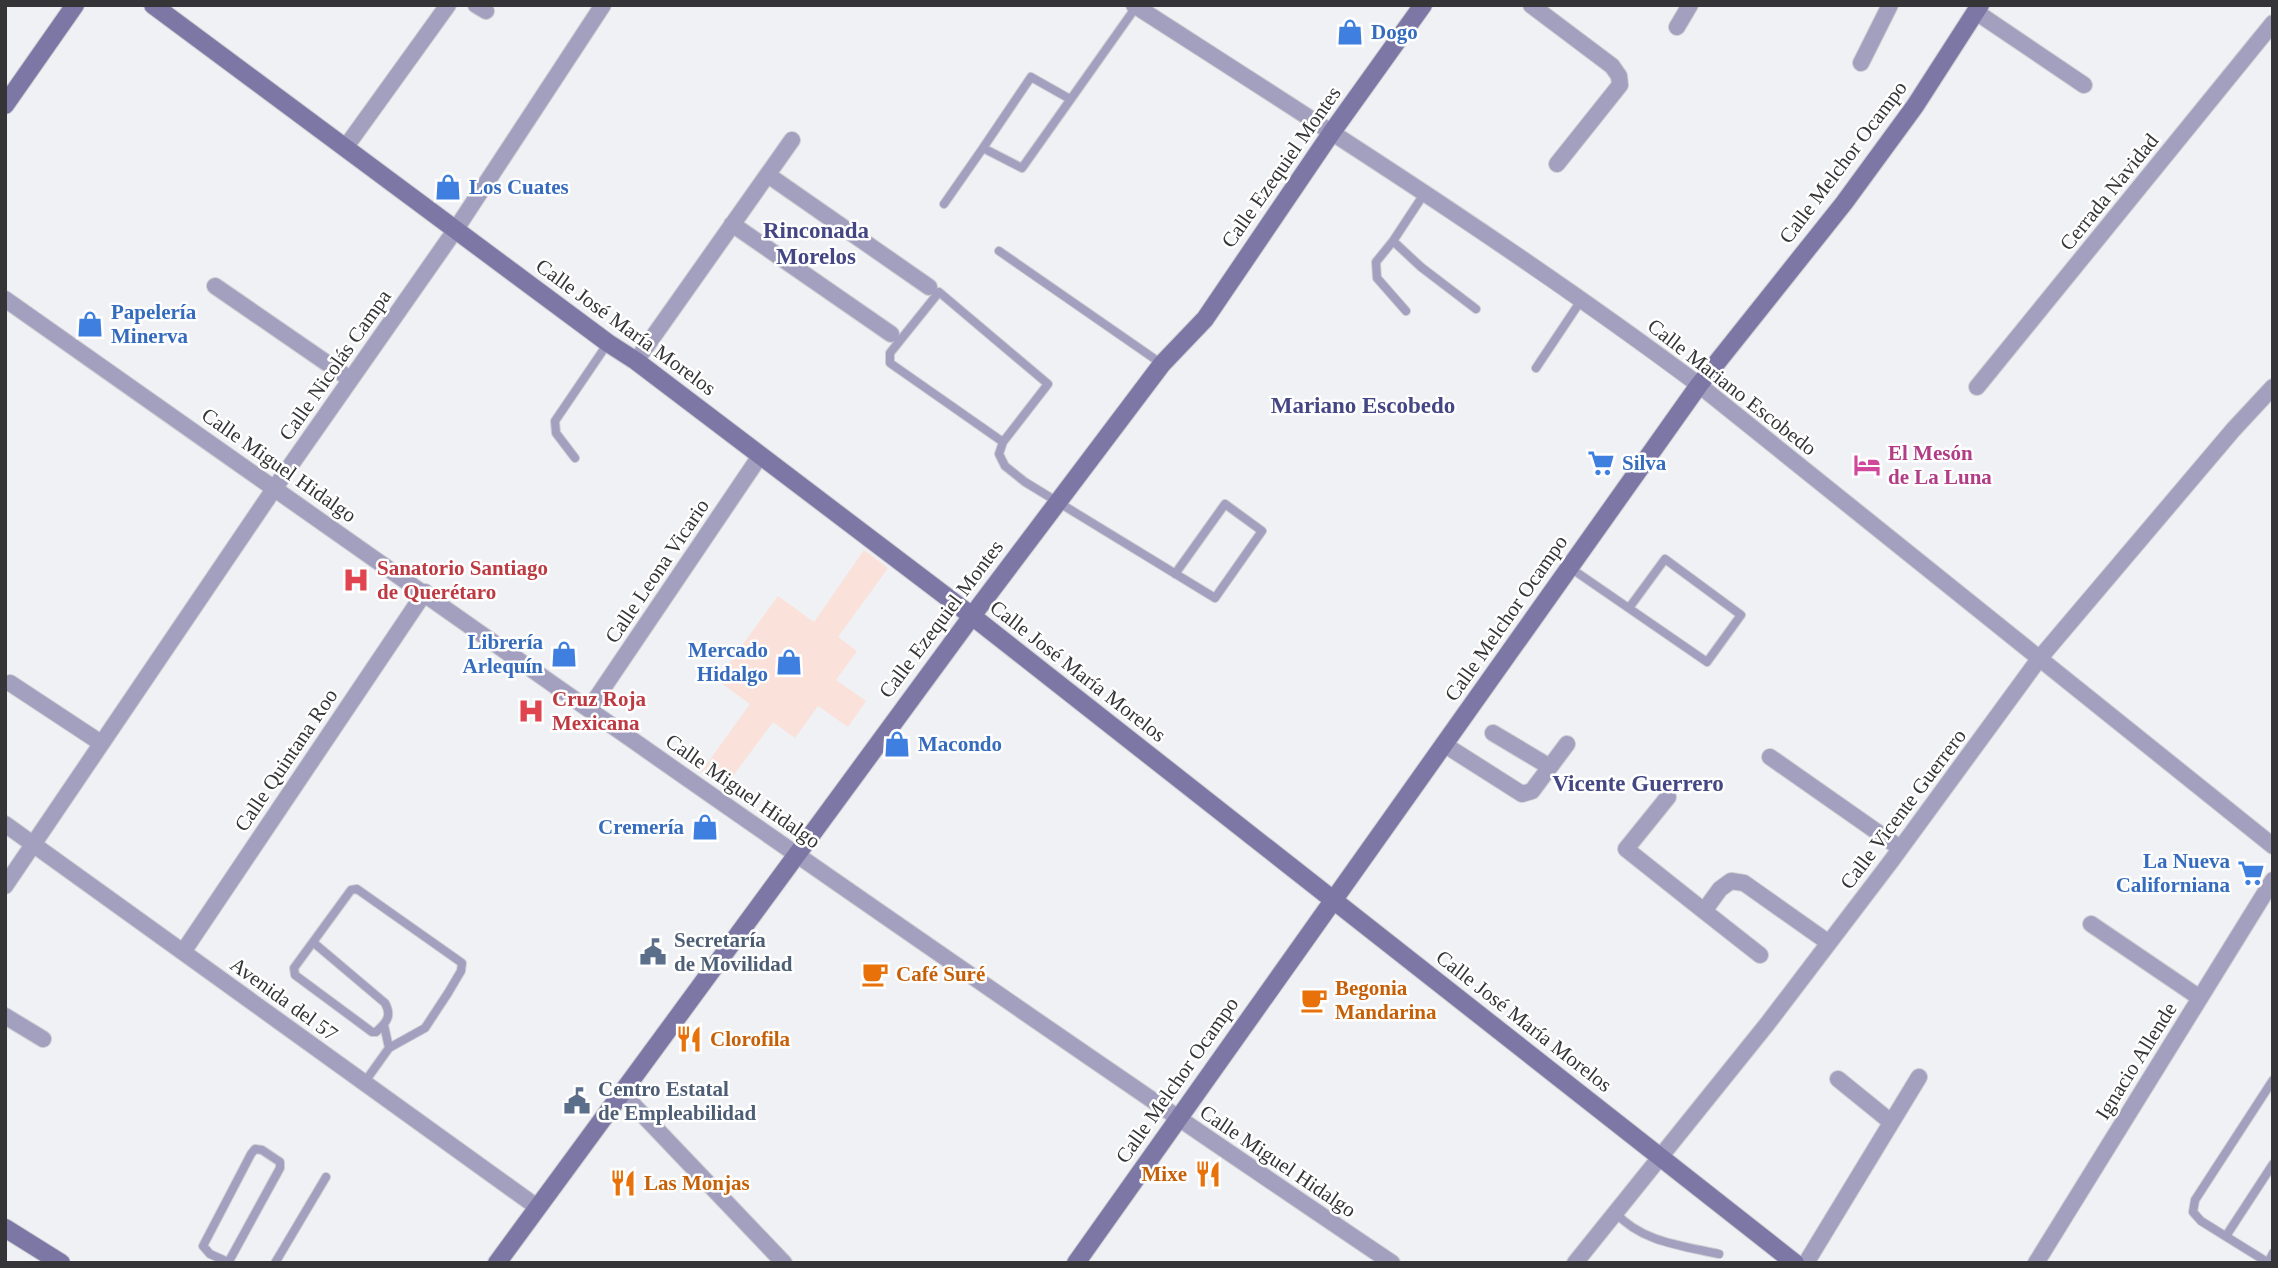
<svg xmlns="http://www.w3.org/2000/svg" width="2278" height="1268" viewBox="0 0 2278 1268" font-family="'Times New Roman',serif">
<style>
.commercial{fill:#fae1da}
.lines{fill:none;stroke-linecap:round;stroke-linejoin:round}
.lane-casing{stroke:#cecfd3;stroke-width:10}
.street-casing{stroke:#cecfd3;stroke-width:18}
.secondary-casing{stroke:#cecfd3;stroke-width:20}
.lane{stroke:#a29fbf;stroke-width:8}
.street{stroke:#a29fbf;stroke-width:16}
.secondary{stroke:#7c77a4;stroke-width:18}
.labels{text-anchor:middle;stroke-width:5;stroke-linejoin:round;paint-order:stroke}
.shop-label{font-size:21px;font-weight:bold;fill:#366cbe;stroke:#fff;text-anchor:start}
.street-label{font-size:21px;fill:#353537;stroke:#fff}
.hotel-label{font-size:21px;font-weight:bold;fill:#b23c85;stroke:#fff;text-anchor:start}
.health-label{font-size:21px;font-weight:bold;fill:#be3a42;stroke:#fff;text-anchor:start}
.service-label{font-size:21px;font-weight:bold;fill:#4e5e75;stroke:#fff;text-anchor:start}
.food-label{font-size:21px;font-weight:bold;fill:#c56008;stroke:#fff;text-anchor:start}
.neighbourhood-label{font-size:23px;font-weight:bold;fill:#444784;stroke:#fff}
</style>
<rect width="100%" height="100%" fill="#f0f1f5"/>
<path class="commercial" d="M864,550L888,568L838,637L857,651L836,680L866,701L848,727L818,706L795,738L773,722L724,788L701,772L750,704L717,680L778,596L814,622Z"/>
<g class="lines">
<g class="lane-casing">
<path id="lane" d="M1070,99L1031,77L983,148L1022,168L1136,7
M1424,194L1393,241L1421,267L1476,309
M944,204L983,148
M1393,241L1376,262L1377,278L1406,311
M999,251L1162,364
M1536,368L1582,299
M1003,442L890,363V353L939,292L1048,384L1003,442L999,454L1005,466L1025,482L1215,598L1262,531L1225,504L1175,574
M575,458L556,433L555,421L608,343
M1569,567L1707,662L1741,615L1665,559L1629,608
M314,943L385,1003C392,1016 387,1022 376,1032H372L295,975L294,968L351,890L357,889L462,963L461,971L448,993L425,1028L389,1048L364,1083
M384,1025L389,1048
M1616,1213C1641,1242 1684,1246 1719,1254
M2226,1236L2273,1164
M2267,1262L2201,1221L2193,1212L2195,1200L2273,1080
M228,1263L280,1168V1162L262,1150L255,1149L251,1154L203,1246L210,1254L228,1262
M275,1263L326,1177
M2268,1263L2273,1253"/>
</g>
<g class="street-casing">
<path id="street" d="M476,5L486,11
M1134,5C1325,128 1517,249 1699,385L2273,846
M1531,5L1612,66L1619,76L1620,85L1557,164
M1976,12L2084,85
M1677,27L1690,5
M1861,63L1890,5
M345,148L448,5
M768,175L929,287
M732,224L891,334
M215,286L350,379
M5,299C465,623 925,948 1392,1263
M636,361L792,140
M1977,387L2273,23
M10,683L101,743
M589,709L760,456
M1493,733L1550,767
M1445,745L1522,794L1532,791L1567,744
M1770,757L1900,848
M1668,797L1626,849L1704,911
M5,824L537,1207
M5,886L274,489L456,229L603,5
M2091,924L2200,998
M183,952L425,592
M1760,955L1704,911L1720,889L1731,881L1744,883L1829,943
M5,1016L43,1039
M1838,1079L1891,1122
M621,1092L784,1263
M1575,1263L1768,1023L1892,860L2039,659L2233,430L2273,387
M1806,1263L1919,1077
M2036,1263L2273,880"/>
</g>
<g class="secondary-casing">
<path id="secondary" d="M153,5L608,343L636,361L972,616L1795,1263
M5,105L75,5
M5,1228L61,1263
M497,1263L972,616L1162,364L1205,319L1332,132L1423,5
M1076,1263L1699,385L1844,203L1915,106L1980,5"/>
</g>
<use href="#lane" class="lane"/>
<use href="#street" class="street"/>
<use href="#secondary" class="secondary"/>
</g>
<defs>
<g id="shop-bare" transform="scale(2.1)"><path d="M-5-2.5h2.3a2.7 3.5 0 0 1 5.4 0H5L5.5 6h-11ZM-1.5-2.5h3a1.5 2.3 0 0 0-3 0Z" fill="#3f7fe0" stroke="#fff" stroke-width="2.5" paint-order="stroke"/></g>
<g id="supermarket-bare" transform="scale(2.1)"><path d="M-6-5.5h2.5l.6 2H6L4.5 2H-2.5L-4.4-4H-6ZM-1.5 3.2a1.3 1.3 0 1 0 .1 0ZM3 3.2a1.3 1.3 0 1 0 .1 0Z" fill="#3f7fe0" stroke="#fff" stroke-width="2.5" paint-order="stroke"/></g>
<g id="hotel-bare" transform="scale(2.1)"><path d="M-6-4.5h1.5V1H6V5H4.5V3h-9V5H-6ZM-4 0a1.8 1.8 0 1 1 3.6 0ZM.5 0V-2.5h3Q6-2.5 6 0Z" fill="#d1479c" stroke="#fff" stroke-width="2.5" paint-order="stroke"/></g>
<g id="hospital-bare" transform="scale(2.1)"><path d="M-5-5h3v3.5h4V-5h3V5h-3V1.5h-4V5h-3Z" fill="#e0444e" stroke="#fff" stroke-width="2.5" paint-order="stroke"/></g>
<g id="civic-bare" transform="scale(2.1)"><path d="M-.6-6.5H3V-4.5H.6V-3L4-1V1h2V6H-6V1h2V-1L-.6-3ZM-1.2 2.5V6h2.4V2.5Z" fill="#5c6f8a" stroke="#fff" stroke-width="2.5" paint-order="stroke"/></g>
<g id="cafe-bare" transform="scale(2.1)"><path d="M-5.5-4.5H6V0H3Q3 3.5 0 3.5H-2.5Q-5.5 3.5-5.5 0ZM3-3.2v2h1.7v-2ZM-6 4.5H4V6H-6Z" fill="#e8710a" stroke="#fff" stroke-width="2.5" paint-order="stroke"/></g>
<g id="restaurant-bare" transform="scale(2.1)"><path d="M-5-6h1v4h1v-4h1v4h1v-4h1v5L-1.5 .5V6h-2V.5L-5-1ZM5-6V6H3V1.5H1.5Q1.5-4 5-6Z" fill="#e8710a" stroke="#fff" stroke-width="2.5" paint-order="stroke"/></g>
</defs>
<g fill-rule="evenodd">
<use href="#shop-bare" x="1350" y="32"/>
<use href="#shop-bare" x="448" y="187"/>
<use href="#shop-bare" x="90" y="324"/>
<use href="#supermarket-bare" x="1601" y="463"/>
<use href="#hotel-bare" x="1867" y="465"/>
<use href="#hospital-bare" x="356" y="580"/>
<use href="#shop-bare" x="564" y="654"/>
<use href="#shop-bare" x="789" y="662"/>
<use href="#hospital-bare" x="531" y="711"/>
<use href="#shop-bare" x="897" y="744"/>
<use href="#shop-bare" x="705" y="827"/>
<use href="#supermarket-bare" x="2251" y="873"/>
<use href="#civic-bare" x="653" y="952"/>
<use href="#cafe-bare" x="875" y="974"/>
<use href="#cafe-bare" x="1314" y="1000"/>
<use href="#restaurant-bare" x="689" y="1039"/>
<use href="#civic-bare" x="577" y="1101"/>
<use href="#restaurant-bare" x="1208" y="1174"/>
<use href="#restaurant-bare" x="623" y="1183"/>
</g>
<g class="labels">
<g class="shop-label">
<text x="1371" y="39">Dogo</text>
<text x="469" y="194">Los Cuates</text>
<text x="111" y="319">Papelería<tspan x="111" dy="24">Minerva</tspan></text>
<text x="1622" y="470">Silva</text>
<text x="543" y="649" text-anchor="end">Librería<tspan x="543" dy="24">Arlequín</tspan></text>
<text x="768" y="657" text-anchor="end">Mercado<tspan x="768" dy="24">Hidalgo</tspan></text>
<text x="918" y="751">Macondo</text>
<text x="684" y="834" text-anchor="end">Cremería</text>
<text x="2230" y="868" text-anchor="end">La Nueva<tspan x="2230" dy="24">Californiana</tspan></text>
</g>
<g class="street-label">
<text transform="translate(1843 162) rotate(-53)" y="7">Calle Melchor Ocampo</text>
<text transform="translate(1281 167) rotate(-55)" y="7">Calle Ezequiel Montes</text>
<text transform="translate(2109 192) rotate(-51)" y="7">Cerrada Navidad</text>
<text transform="translate(626 327) rotate(36)" y="7">Calle José María Morelos</text>
<text transform="translate(335 365) rotate(-55)" y="7">Calle Nicolás Campa</text>
<text transform="translate(1732 387) rotate(38)" y="7">Calle Mariano Escobedo</text>
<text transform="translate(279 465) rotate(35)" y="7">Calle Miguel Hidalgo</text>
<text transform="translate(657 571) rotate(-56)" y="7">Calle Leona Vicario</text>
<text transform="translate(1506 618) rotate(-55)" y="7">Calle Melchor Ocampo</text>
<text transform="translate(941 619) rotate(-53)" y="7">Calle Ezequiel Montes</text>
<text transform="translate(1078 671) rotate(38)" y="7">Calle José María Morelos</text>
<text transform="translate(286 760) rotate(-56)" y="7">Calle Quintana Roo</text>
<text transform="translate(743 791) rotate(35)" y="7">Calle Miguel Hidalgo</text>
<text transform="translate(1903 809) rotate(-53)" y="7">Calle Vicente Guerrero</text>
<text transform="translate(284 999) rotate(36)" y="7">Avenida del 57</text>
<text transform="translate(1524 1021) rotate(38)" y="7">Calle José María Morelos</text>
<text transform="translate(2136 1061) rotate(-58)" y="7">Ignacio Allende</text>
<text transform="translate(1177 1080) rotate(-55)" y="7">Calle Melchor Ocampo</text>
<text transform="translate(1278 1161) rotate(34)" y="7">Calle Miguel Hidalgo</text>
</g>
<g class="hotel-label">
<text x="1888" y="460">El Mesón<tspan x="1888" dy="24">de La Luna</tspan></text>
</g>
<g class="health-label">
<text x="377" y="575">Sanatorio Santiago<tspan x="377" dy="24">de Querétaro</tspan></text>
<text x="552" y="706">Cruz Roja<tspan x="552" dy="24">Mexicana</tspan></text>
</g>
<g class="service-label">
<text x="674" y="947">Secretaría<tspan x="674" dy="24">de Movilidad</tspan></text>
<text x="598" y="1096">Centro Estatal<tspan x="598" dy="24">de Empleabilidad</tspan></text>
</g>
<g class="food-label">
<text x="896" y="981">Café Suré</text>
<text x="1335" y="995">Begonia<tspan x="1335" dy="24">Mandarina</tspan></text>
<text x="710" y="1046">Clorofila</text>
<text x="1187" y="1181" text-anchor="end">Mixe</text>
<text x="644" y="1190">Las Monjas</text>
</g>
<g class="neighbourhood-label">
<text x="816" y="238">Rinconada<tspan x="816" dy="26">Morelos</tspan></text>
<text x="1363" y="413">Mariano Escobedo</text>
<text x="1638" y="791">Vicente Guerrero</text>
</g>
</g>
<rect width="2278" height="1268" fill="none" stroke="#353537" stroke-width="14"/>
</svg>
